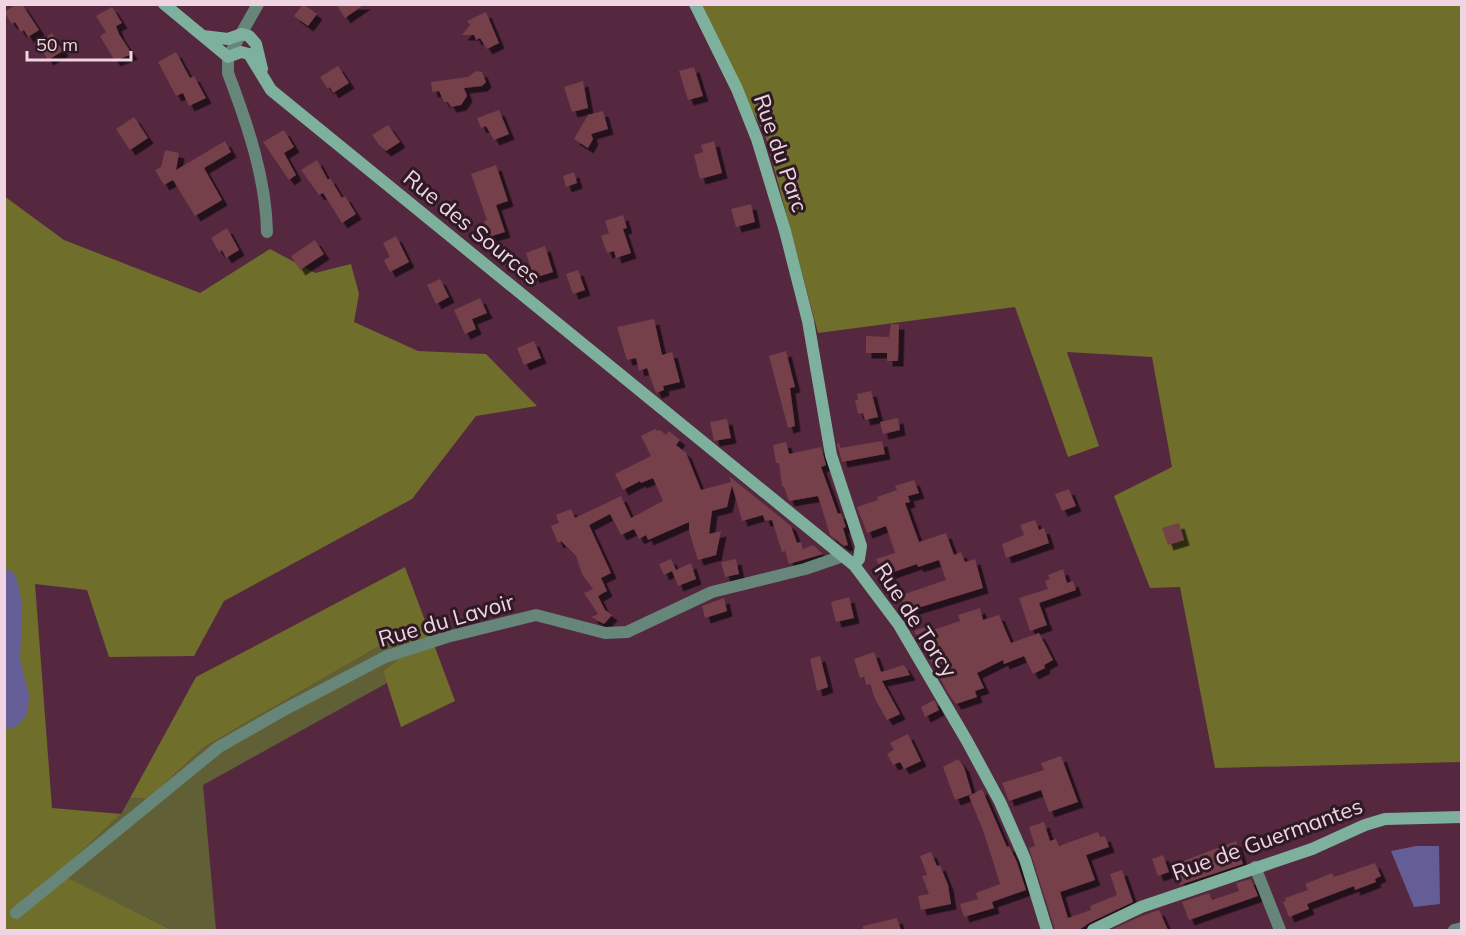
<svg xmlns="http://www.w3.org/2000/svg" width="1466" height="935" viewBox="0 0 1466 935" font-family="Mulish,sans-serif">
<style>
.green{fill:#605f35}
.forest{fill:#6f6e2b}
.water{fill:#645d96}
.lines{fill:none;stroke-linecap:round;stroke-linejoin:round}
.river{stroke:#645d96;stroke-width:26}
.building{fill:#743f49;filter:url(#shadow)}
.street{stroke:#67867a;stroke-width:12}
.secondary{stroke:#7eb19d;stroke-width:12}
.labels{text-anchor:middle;stroke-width:6;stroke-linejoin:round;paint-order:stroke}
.street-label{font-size:22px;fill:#f1d4e1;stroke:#2e1a24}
</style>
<defs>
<filter id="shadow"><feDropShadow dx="5.5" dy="5.5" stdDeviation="0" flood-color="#0009"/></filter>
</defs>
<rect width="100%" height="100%" fill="#552840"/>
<path class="green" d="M397,636L407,652L383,671L387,683L203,785L216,930H172L57,873L121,814L130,798L148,799L204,747Z"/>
<path class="forest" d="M692,5H1461V762L1215,768L1180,587L1150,588L1114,496L1172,467L1152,357L1067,352L1099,446L1068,457L1015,307L818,333L765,134Z
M4,196L64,240L200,293L270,249L315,273L351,264L359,294L354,322L418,351L486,354L537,406L476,416L412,499L224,601L194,656L109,657L87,590L35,584L52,808L121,814L58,873L172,930H5Z
M405,567L455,701L401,727L383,671L407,652L397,636L204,747L148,799L130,798L196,677Z"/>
<path class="water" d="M1416,846H1439L1440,904L1414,907L1391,851Z"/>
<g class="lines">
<path class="river" d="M4,582L9,604L7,661L16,697L15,708L10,715L4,716"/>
</g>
<path class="building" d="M17,4H22L39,30L28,37L24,30L21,32L15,22L12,24L4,12Z
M303,4L317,14L308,26L294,16Z
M336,4H365L345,18Z
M112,7L122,23L116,26L119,34L132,54L115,61L100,36L106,32L96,16Z
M486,12L499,43L487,49L480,38L476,40L474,35H462L470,25L467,21Z
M52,33L63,51L48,60L37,43Z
M176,52L190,78L194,76L206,98L189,106L183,93L176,96L158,62Z
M338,66L349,83L333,93L330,87L328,89L320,77Z
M694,67L703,96L688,100L679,71Z
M476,71L482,72L486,82L482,86L464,88L467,96L461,105L451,107L448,102H444L439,91L432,92L431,82L468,77Z
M583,81L588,108L572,112L564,87Z
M499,110L509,134L494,140L486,126L481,128L477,118Z
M603,111L608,129L591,134L593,139L588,148L574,139L588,115Z
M134,117L148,138L130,150L116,129Z
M388,125L400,142L386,151L380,146L372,135Z
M284,130L294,147L284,153L296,175L289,180L263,142Z
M225,141L231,152L204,168L222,200L195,216L173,180L164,185L155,170L161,167L165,150L179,153L176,170Z
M714,141L722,173L700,179L694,155L703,152L701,145Z
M317,160L328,180L330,178L342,198L345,196L356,214L342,223L323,193L319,195L301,170Z
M496,165L508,201L496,205L505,232L489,237L484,221L487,220L471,174Z
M574,172L577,183L566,187L563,176Z
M751,204L755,222L736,227L731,209Z
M623,215L627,228L623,229L631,253L616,258L614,251L607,253L601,236L609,233L605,221Z
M227,228L239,250L226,258L222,250L219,252L211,238Z
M396,236L409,262L390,272L384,260L390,257L383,243Z
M315,240L324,254L300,270L291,256Z
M545,246L553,272L534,278L526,253Z
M578,270L585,290L573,294L566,274Z
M440,279L449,297L436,304L427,285Z
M480,298L487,313L472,319L476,329L465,334L454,310Z
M654,319L662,355L672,352L680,382L663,386L664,390L656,393L647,368L639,371L636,358L627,360L617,327Z
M891,324H899L898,361H887V353H866V336L889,337Z
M534,341L541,358L524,365L517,348Z
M786,351L795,387L790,388L795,426L788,428L769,356Z
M871,391L878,417L865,420L863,413L858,414L855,400H858L857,394Z
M898,418L900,430L883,434L880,422Z
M727,419L731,438L714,441L710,422Z
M655,429L657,431L660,430L666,435L669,431L680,440L676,445L686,453L701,490L731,482L729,476L791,526L797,543L801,542L803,549L813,545L823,554L789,564L785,551L782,552L772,520L765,521L763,515L742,521L732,485L727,507L712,511L709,534L721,531L716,555L698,560L689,531V522L648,540L646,535L639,539L634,529L621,535L610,514L589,525L611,573L601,578L607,591L598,596L605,610L612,615L604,624L591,617L598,614L584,593L593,589L582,574L576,556L561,541L558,543L551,526L559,523L556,515L571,509L575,518L621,496L631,518L663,501L653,478L641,483L640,481L623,490L615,474L651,456L641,436Z
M882,441L885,454L842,462L837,444L839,443L840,448Z
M786,442L789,454L821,447L826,465L821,467L838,514L841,513L846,527L843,528L848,545L844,546L830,535L818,496L789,501L784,487L782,486L779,463H776L773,445Z
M914,480L919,493L908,496L910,502L905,503L919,542L946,533L954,555L961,552L965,562L975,559L983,588L908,611L899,596L946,580L939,560L918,567L917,564L885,575L876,559L895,553L886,526L867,533L857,507L878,500L877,497L897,490L895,486Z
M1069,489L1076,506L1062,511L1055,494Z
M1035,520L1039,530L1044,528L1049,543L1006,558L1002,544L1024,535L1020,525Z
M1179,523L1184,540L1168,545L1162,528Z
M671,559L676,570L691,563L696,579L678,586L672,571L664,575L659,564Z
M736,559L739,574L725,577L721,562Z
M1063,569L1067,583L1073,581L1076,590L1039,603L1047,625L1030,631L1019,598L1048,589L1045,581L1050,579L1048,575Z
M849,597L854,618L836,622L831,602Z
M724,598L727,611L705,618L702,606Z
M980,608L983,620L999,615L1011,643L1039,633L1053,660L1044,665L1045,668L1033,674L1024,656L1004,664L1003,660L977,673L984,688L975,691L977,697L956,704L948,693L914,631L928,626L930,631L960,621L958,615Z
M874,652L881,672L904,665L910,675L882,681L900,714L887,720L875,699L870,684L866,685L864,677L867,676L860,678L854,659Z
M820,656L828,687L817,691L810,659Z
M934,700L939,710L925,717L921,707Z
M908,734L921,761L904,769L900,762L893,765L887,754L894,750L890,743Z
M1061,756L1078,802L1049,812L1041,790L1009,801L1002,783L1044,770L1041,763Z
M958,759L964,767L972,794L955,800L943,767Z
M982,789L1007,847L1009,846L1017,862L1026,890L992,902L994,908L964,917L960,904L978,899L976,893L1000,884L984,833L969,796Z
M1044,822L1050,841L1056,839L1059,846L1098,832L1100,837L1105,836L1109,847L1086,855L1095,880L1060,892L1068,918L1091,910L1090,906L1117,895L1110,874L1122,870L1133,902L1089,923L1079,930H1055L1029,848L1035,846L1029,827Z
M1236,841L1243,864L1180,885L1178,877L1174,878L1170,866Z
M931,852L937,866L940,865L948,885L951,904L921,910L918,896L929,894L922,876L927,875L920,856Z
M1163,855L1169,872L1158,876L1152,859Z
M1375,863L1381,876L1375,879L1376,882L1355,890L1354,886L1307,904L1309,909L1289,917L1283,902L1286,901L1285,898L1308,890L1305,884L1332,873L1334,877Z
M1251,879L1258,896L1189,920L1182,902L1209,893L1212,900L1239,891L1236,883Z
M1159,910L1168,930H1111L1139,917Z
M897,918L901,930H863V926Z"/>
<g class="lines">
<path class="street" d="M258,4L228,57V73C247,123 266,178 267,232
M1255,867L1280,930
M16,913L219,747L282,711L385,657L447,637L536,615L605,633L627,632L712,592L805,569L843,556
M1454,930L1462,928"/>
<path class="secondary" d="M164,4L228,57L241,52L249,54L271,90L854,565L899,625L967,741L1000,802L1025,859L1047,930
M695,4L737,89L757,139L785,231L808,321L831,455L861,546L859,559L854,565
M203,36L228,39L242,34L249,36L256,44L262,69
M1093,930L1141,907L1312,849L1365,825L1385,819L1462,817"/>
</g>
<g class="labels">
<g class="street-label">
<text transform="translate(781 153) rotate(71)" y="8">Rue du Parc</text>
<text transform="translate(472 227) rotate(39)" y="8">Rue des Sources</text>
<text transform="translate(446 620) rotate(-16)" y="8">Rue du Lavoir</text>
<text transform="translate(916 620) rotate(57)" y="8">Rue de Torcy</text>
<text transform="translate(1267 839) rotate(-20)" y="8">Rue de Guermantes</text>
</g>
</g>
<rect width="1466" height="935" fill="none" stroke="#f1d4e1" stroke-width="12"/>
<path d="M27 51v9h104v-9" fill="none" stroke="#f1d4e1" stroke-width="3"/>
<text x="36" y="51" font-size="18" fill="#f1d4e1" stroke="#2e1a24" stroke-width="4.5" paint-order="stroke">50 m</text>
</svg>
